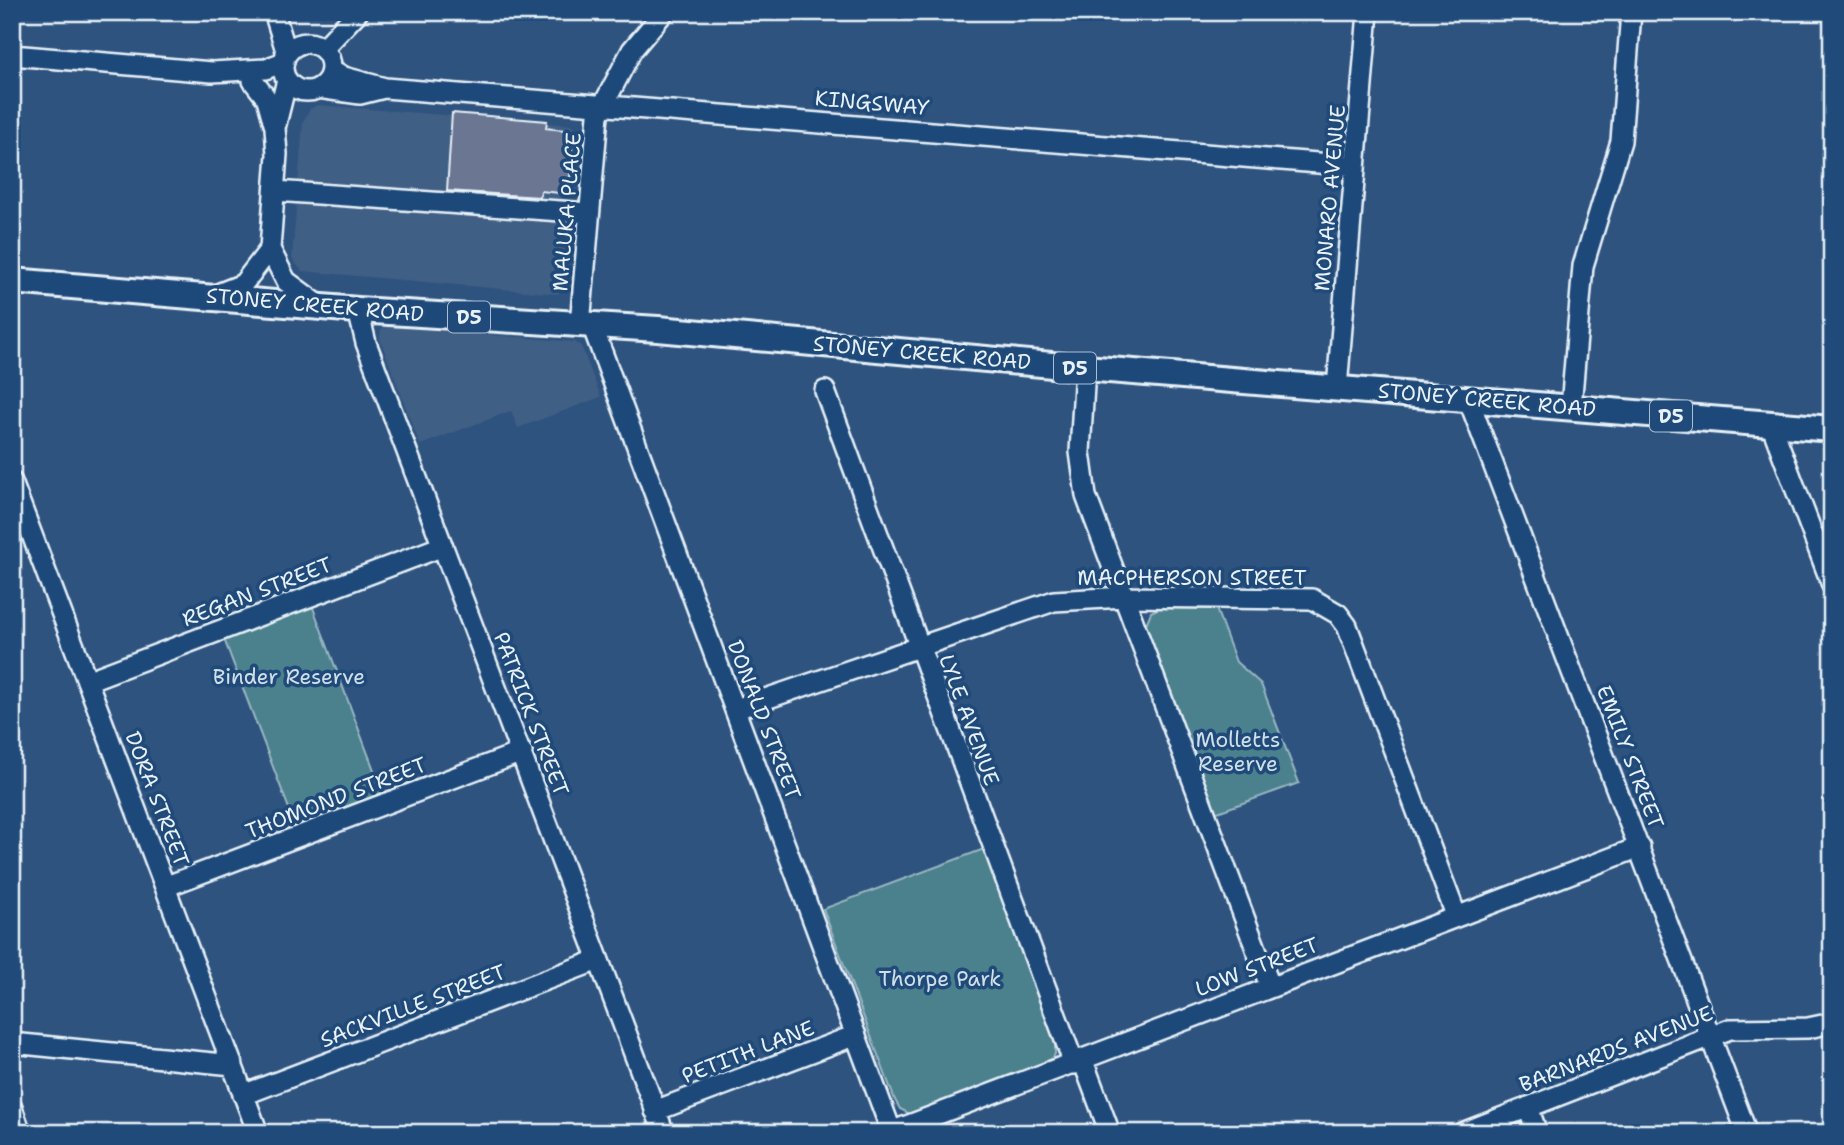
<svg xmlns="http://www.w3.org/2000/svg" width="1844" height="1145" viewBox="0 0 1844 1145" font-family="'Shantell Sans',sans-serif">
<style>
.built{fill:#405e85}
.green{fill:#4b808d;stroke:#9ab8c2;stroke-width:2}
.building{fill:#6b7692;stroke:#e8f1f8;stroke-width:2}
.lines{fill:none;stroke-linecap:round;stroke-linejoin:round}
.minor-casing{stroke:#e8f1f8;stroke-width:24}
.major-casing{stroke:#e8f1f8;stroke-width:30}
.minor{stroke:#1f4a7a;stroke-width:19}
.major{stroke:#1f4a7a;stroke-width:24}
.labels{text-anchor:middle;stroke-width:7;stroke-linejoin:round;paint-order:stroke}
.shield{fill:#1f4a7a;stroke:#acbfd2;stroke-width:2}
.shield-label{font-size:19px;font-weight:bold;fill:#e8f1f8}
.street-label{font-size:21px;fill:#e8f1f8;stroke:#1f4a7a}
.park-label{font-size:21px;fill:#d0e0e8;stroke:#1f4a7a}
</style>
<rect width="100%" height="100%" fill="#2e537f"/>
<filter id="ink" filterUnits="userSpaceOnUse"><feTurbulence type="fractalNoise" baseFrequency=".0143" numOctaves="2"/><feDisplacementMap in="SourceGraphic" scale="14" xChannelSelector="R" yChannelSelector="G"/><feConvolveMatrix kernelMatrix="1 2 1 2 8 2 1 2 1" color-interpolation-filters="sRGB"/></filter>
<g filter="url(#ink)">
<path class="built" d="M317,105L574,125L565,285L558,294L302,271L292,259L303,122L310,109Z
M387,326L575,342L581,346L601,397L518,428L511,411L420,445L380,339L381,330Z"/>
<path class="green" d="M312,605L383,794L296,827L224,639Z
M1163,606H1215L1236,662L1261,684L1299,783L1212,814L1144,629L1151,612Z
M984,849L1055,1043V1054L1049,1064L910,1114L900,1109L895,1100L823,909Z"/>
<path class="building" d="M452,113L547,121L546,128L573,131L569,194L541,191L540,197L447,191Z"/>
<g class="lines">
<g class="minor-casing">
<path id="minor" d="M274,12L287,54
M283 67a24 24 0 1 1 48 0a24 24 0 1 1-48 0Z
M323,49L358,12
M12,55L212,72L265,69L284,62
M331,69L344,77L385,88L1355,166
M287,80L275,128L277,154L270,249L286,281L320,306
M253,81L267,99L274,124
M318,88L360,94L384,88
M275,191L589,213
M210,297L243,284L270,249
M358,310L366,343L664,1133
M580,325L598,115L632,50L664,12
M592,325L892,1133
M1085,368L1080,452L1086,496L1270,986
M1337,388L1368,12
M825,391L1074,1064
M1468,398L1747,1133
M1571,407L1583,266L1621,141L1631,12
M1771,424L1832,585
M12,482L258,1133
M87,681L443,546
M736,709L1054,601L1124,597L1312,599L1338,614L1347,626L1456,915
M167,886L522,752
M12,1043L233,1065
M1083,1061L1110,1133
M243,1095L598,960
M1528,1107L1537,1133
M12,1108L21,1133
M655,1111L856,1035
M891,1132L1640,847
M1462,1133L1730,1029L1808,1028L1832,1023"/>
</g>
<g class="major-casing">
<path id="major" d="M12,281L358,310L658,329L1085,368L1832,429"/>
</g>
<use href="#minor" class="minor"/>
<use href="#major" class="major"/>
</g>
</g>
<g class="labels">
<g class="shield">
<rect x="448" y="301.5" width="42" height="31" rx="5"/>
<rect x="1054" y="352.5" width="42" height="31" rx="5"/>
<rect x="1650" y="400.5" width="42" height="31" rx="5"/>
</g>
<g class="shield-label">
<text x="469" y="324">D5</text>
<text x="1075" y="375">D5</text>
<text x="1671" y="423">D5</text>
</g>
<g class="street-label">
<text transform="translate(872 103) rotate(5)" y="7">KINGSWAY</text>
<text transform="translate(1330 198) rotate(-85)" y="7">MONARO AVENUE</text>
<text transform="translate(567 212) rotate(-85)" y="7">MALUKA PLACE</text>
<text transform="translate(315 305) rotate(5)" y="7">STONEY CREEK ROAD</text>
<text transform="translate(922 353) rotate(5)" y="7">STONEY CREEK ROAD</text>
<text transform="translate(1487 400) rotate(5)" y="7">STONEY CREEK ROAD</text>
<text x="1192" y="585">MACPHERSON STREET</text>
<text transform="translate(257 592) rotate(-21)" y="7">REGAN STREET</text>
<text transform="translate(531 714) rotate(69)" y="7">PATRICK STREET</text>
<text transform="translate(764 720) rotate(69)" y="7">DONALD STREET</text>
<text transform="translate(969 720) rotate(70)" y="7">LYLE AVENUE</text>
<text transform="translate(1630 757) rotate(69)" y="7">EMILY STREET</text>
<text transform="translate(336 798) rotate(-21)" y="7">THOMOND STREET</text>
<text transform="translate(157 799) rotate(69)" y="7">DORA STREET</text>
<text transform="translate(1257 967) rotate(-21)" y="7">LOW STREET</text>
<text transform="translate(413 1006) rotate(-21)" y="7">SACKVILLE STREET</text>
<text transform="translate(1616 1049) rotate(-21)" y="7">BARNARDS AVENUE</text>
<text transform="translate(748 1052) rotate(-21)" y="7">PETITH LANE</text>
</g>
<g class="park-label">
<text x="289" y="684">Binder Reserve</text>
<text x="1238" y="747">Molletts<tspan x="1238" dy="24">Reserve</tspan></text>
<text x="940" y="986">Thorpe Park</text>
</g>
</g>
<rect width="1844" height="1145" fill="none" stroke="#1f4a7a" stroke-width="42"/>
<rect x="21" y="21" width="1802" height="1103" fill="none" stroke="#e8f1f8" stroke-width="2.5" filter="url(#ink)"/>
</svg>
